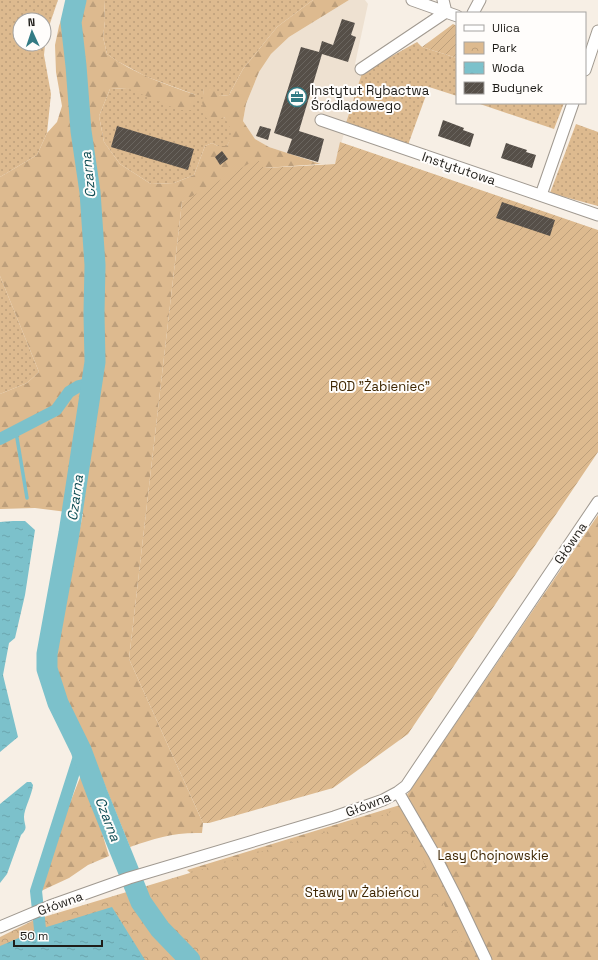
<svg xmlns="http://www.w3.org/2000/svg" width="598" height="960" viewBox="0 0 598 960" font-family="'Space Grotesk',sans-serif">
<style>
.built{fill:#eee1d1}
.grass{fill:url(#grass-dots);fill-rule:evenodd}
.forest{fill:url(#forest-firs)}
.park{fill:url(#park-crowns)}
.garden{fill:url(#garden-furrows)}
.water{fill:url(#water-ripples)}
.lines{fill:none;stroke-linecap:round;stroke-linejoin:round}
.stream{stroke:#7cc1cb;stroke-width:3.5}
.canal{stroke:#7cc1cb;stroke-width:12}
.river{stroke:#7cc1cb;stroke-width:21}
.building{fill:url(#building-hatch)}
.minor-casing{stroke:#a09990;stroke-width:13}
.minor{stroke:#fff;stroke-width:11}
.labels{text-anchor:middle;stroke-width:4;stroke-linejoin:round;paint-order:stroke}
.poi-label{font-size:13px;fill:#1f1d19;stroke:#fffdfb;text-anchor:start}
.street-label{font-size:13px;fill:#1f1d19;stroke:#fffdfb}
.park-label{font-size:13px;fill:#3d2501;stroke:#fffdfb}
.water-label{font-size:14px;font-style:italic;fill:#0e4c54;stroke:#fffdfb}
</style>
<defs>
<pattern id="grass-dots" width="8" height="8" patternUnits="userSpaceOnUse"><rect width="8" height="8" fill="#ddba8f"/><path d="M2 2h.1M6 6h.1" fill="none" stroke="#bd9f7b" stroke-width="1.8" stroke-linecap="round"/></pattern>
<pattern id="forest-firs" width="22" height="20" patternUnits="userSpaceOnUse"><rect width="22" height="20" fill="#ddba8f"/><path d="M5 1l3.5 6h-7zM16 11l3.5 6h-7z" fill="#bd9f7b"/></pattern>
<pattern id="park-crowns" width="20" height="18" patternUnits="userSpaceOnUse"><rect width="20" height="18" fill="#ddba8f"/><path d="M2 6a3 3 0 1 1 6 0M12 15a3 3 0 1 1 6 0" fill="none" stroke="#bd9f7b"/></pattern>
<pattern id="garden-furrows" width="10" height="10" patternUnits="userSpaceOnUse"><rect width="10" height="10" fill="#ddba8f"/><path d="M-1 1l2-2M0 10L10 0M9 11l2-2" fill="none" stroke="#bd9f7b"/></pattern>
<pattern id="water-ripples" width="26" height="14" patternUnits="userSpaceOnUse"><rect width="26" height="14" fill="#7cc1cb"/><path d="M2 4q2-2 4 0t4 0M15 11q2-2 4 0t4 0" fill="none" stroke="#6ba5ae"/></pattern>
<pattern id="building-hatch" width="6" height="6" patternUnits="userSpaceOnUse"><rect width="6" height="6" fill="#564f48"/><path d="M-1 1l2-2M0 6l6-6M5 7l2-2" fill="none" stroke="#6a655f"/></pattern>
</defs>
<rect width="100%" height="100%" fill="#f7efe5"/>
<path class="built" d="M349,0H365L368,4L355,64L360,66L362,73L335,164H321L269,147L255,139L243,121L246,104L259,72L271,54L289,37Z"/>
<path class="grass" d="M0,0H58L46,35L44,55L51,94L47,133L37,155L0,177ZM20,20H44V44H20Z
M104,0H313L277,27L243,69L229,95L220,96L204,88L203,102C214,110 236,120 231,138C230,140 228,144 227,146H218L212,143L205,146L194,175L174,183L151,184L120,164L104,142L99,116L110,89L127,88L196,95L147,77L117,61L107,54L103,37L105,21Z
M417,42L422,47L457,58V96L429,87L408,145L346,123L362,73Z
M477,103H564L554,129Z
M576,124L598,132V206L550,193Z
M0,276L39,372L27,383L0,394Z"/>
<path class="forest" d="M68,0H104L105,21L103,37L107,54C134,74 165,84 196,95L191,110H179L127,88L110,89L99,116L104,142L120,164L151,184L174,183L194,175L205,146L212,143L218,146H227C233,133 232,129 224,117L213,122L205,117L202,102L204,88L213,86L220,96L229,95L243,69L277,27L313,0H349L289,37L271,54L259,72L246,104L243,121L255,139L269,147L321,164L264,168L182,202L129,659L203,823L202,833C175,832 155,838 130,847L91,751L68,708L57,680L53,664V653L83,514L35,508L0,509V394L27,383L39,372L0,276V177L37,155L47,133L57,122L62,106L56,72L55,45L59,26Z
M598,515V960H286L187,870L400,805Z
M83,770L109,856L88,865L69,878L41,891L42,881L53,846Z"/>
<path class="park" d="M397,807L471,960H0V937L34,920L389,813Z"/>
<path class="garden" d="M453,24L457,26V58L422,47Z
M340,142L598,230V452L408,734L333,788L209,823H203L129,659L182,202L257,159L264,168L335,164Z"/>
<path class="water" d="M13,521H25L35,530L25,595L15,638L9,643L3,675L18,737L0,752V522Z
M27,782H31L33,785C32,795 24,809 24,817C24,826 29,827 21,835L7,874L0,883V804Z
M112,907L145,960H0V946L40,929Z"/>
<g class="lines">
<path class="stream" d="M16,432L27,498"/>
<path class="canal" d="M0,439L56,410L69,392L79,386L92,383
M40,929L36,891L81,750"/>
<path class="river" d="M76,0L71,22L76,66L81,131L90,192L95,265L94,313L95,362L69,533L47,654V669L58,703L81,750L97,793L141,902L160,929L190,960"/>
</g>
<path class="building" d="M342,19L355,23L351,35L356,37L348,62L322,54L299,131L324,139L318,162L287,153L292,139L274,133L301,47L319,52L322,41L333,45Z
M443,120L464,128L463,130L474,134L470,147L438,136Z
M117,126L194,149L188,170L111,147Z
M260,126L271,129L268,140L256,136Z
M506,143L527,150L526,152L536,155L532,168L501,158Z
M222,151L228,159L220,165L215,157Z
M502,202L555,220L550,236L496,218Z"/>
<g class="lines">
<g class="minor-casing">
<path id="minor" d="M412,0L457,16
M473,13L480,0
M361,69L446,12L443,0
M585,70L598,31
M321,120L598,215
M541,195L573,103
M398,792L434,854L457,899L486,960
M0,927L50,906L129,878L334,817L372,804L383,800L398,792L406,786L412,777L598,502"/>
</g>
<use href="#minor" class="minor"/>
</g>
<defs>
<g id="office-ring" transform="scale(1)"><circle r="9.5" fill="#fffdfb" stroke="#337b84" stroke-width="1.5"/><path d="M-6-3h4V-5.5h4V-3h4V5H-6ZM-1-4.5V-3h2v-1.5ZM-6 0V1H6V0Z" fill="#337b84"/></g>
</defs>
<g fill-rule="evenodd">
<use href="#office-ring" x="297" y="97"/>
</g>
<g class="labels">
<g class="poi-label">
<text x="311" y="95">Instytut Rybactwa<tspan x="311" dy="15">Śródlądowego</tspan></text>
</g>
<g class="street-label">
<text transform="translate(459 168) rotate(19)" y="5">Instytutowa</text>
<text transform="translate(570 543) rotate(-56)" y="5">Główna</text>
<text transform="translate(368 804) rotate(-21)" y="5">Główna</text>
<text transform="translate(60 903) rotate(-20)" y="5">Główna</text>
</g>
<g class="park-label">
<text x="380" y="391">ROD "Żabieniec"</text>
<text x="493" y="860">Lasy Chojnowskie</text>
<text x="362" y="897">Stawy w Żabieńcu</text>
</g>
<g class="water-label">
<text transform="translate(88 175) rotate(-96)" y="5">Czarna</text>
<text transform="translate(75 498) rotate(-82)" y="5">Czarna</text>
<text transform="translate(108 819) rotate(69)" y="5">Czarna</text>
</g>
</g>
<rect x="456" y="12" width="130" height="92" fill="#fffdfb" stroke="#a5a3a1"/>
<rect x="464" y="25" width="20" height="6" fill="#ffffff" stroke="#a5a3a1"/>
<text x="492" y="32" font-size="12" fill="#1f1d19">Ulica</text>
<rect x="464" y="42" width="20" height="12" fill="url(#park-crowns)" stroke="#a5a3a1"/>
<text x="492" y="52" font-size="12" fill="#1f1d19">Park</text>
<rect x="464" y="62" width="20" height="12" fill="url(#water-ripples)" stroke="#a5a3a1"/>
<text x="492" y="72" font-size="12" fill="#1f1d19">Woda</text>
<rect x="464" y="82" width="20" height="12" fill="url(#building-hatch)" stroke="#a5a3a1"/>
<text x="492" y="92" font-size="12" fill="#1f1d19">Budynek</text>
<g transform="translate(32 32) rotate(357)"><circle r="19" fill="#fffdfb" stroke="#a5a3a1"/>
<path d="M0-3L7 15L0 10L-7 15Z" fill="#337b84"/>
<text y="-6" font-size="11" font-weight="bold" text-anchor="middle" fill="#1f1d19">N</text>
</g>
<path d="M14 940v6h88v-6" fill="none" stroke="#1f1d19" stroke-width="2"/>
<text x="20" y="940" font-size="12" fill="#1f1d19" stroke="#fffdfb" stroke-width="3" paint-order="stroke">50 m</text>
</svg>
